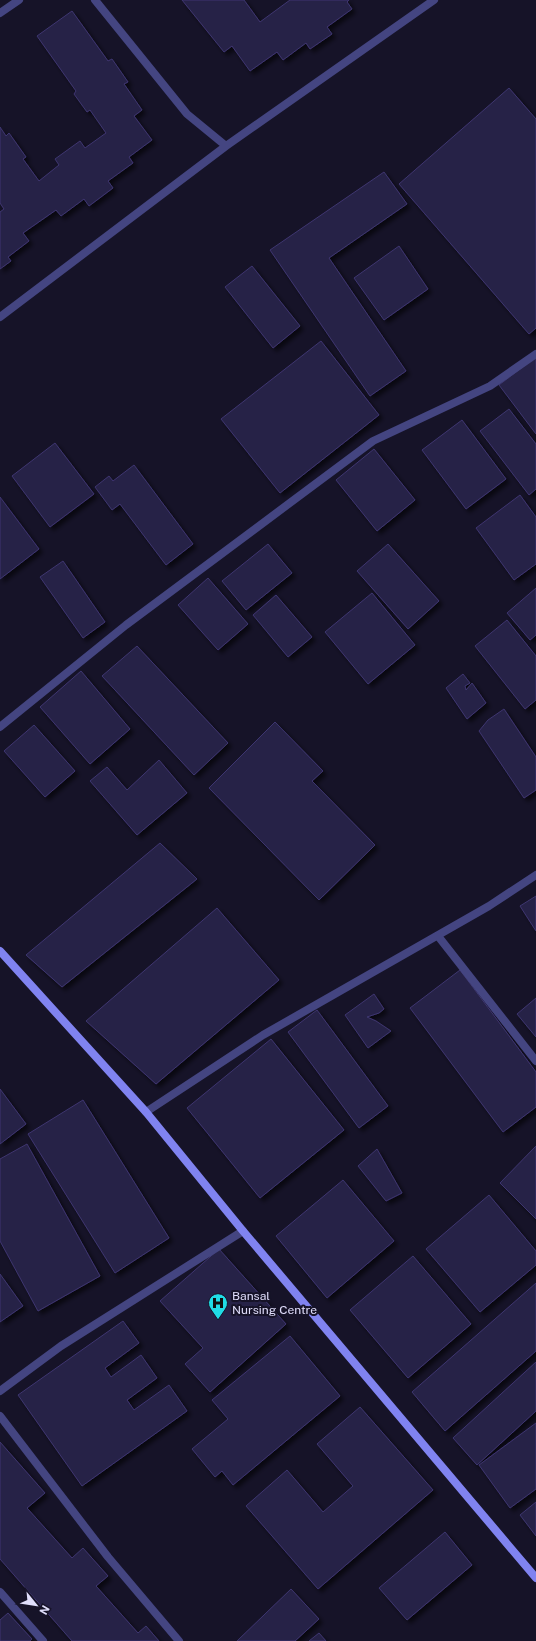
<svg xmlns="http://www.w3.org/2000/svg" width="536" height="1641" viewBox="0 0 536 1641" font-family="'Public Sans',sans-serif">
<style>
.building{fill:#272246;stroke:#3e3670;filter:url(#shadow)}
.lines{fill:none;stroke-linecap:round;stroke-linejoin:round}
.street{stroke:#444581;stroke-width:8}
.secondary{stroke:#8083f0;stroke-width:8}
.labels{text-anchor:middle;stroke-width:4;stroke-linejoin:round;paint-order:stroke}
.poi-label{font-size:12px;fill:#e0defb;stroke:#161328;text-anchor:start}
</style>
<defs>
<filter id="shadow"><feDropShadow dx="3.5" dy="3.5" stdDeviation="2" flood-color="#0009"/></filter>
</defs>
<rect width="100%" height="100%" fill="#161328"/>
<path class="building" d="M182,0H244L260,22L290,0H349L347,2L352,9L327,27L332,34L310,49L306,43L283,60L277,52L250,71L232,46L224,52Z
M72,11L108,61L112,59L128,82L124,84L142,110L134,116L152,140L129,157L133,163L108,181L113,188L89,206L84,199L61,216L56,210L23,233L29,241L8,257L11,261L0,269V212L4,209L0,203V127L6,136L9,133L26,157L23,159L39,181L59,165L55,159L80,141L85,148L106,133L90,110L87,112L74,94L76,91L37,36Z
M509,88L536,119V328L529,334L399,184Z
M384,172L407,204L329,258L406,371L370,396L270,250Z
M399,246L428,289L384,320L354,278Z
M252,266L300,326L273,348L225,287Z
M321,341L379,415L280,493L221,419Z
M536,357V434L499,385Z
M509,409L536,444V489L529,495L480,431Z
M462,420L506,479L466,509L422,450Z
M55,443L94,494L50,527L12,476Z
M374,449L415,500L377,531L336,480Z
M134,465L193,544L166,565L120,504L112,510L95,487L109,476L113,481Z
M520,495L536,517V564L514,580L476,528Z
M0,497L39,549L0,579Z
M268,544L292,573L246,610L222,581Z
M388,544L439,601L408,629L357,571Z
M63,561L105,622L83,638L40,577Z
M208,578L248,624L218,650L178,605Z
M536,588V635L530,640L507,613Z
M372,593L415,645L368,684L325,632Z
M276,595L312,637L288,657L253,615Z
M507,620L536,656V700L525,709L475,646Z
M137,646L228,743L194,775L102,676Z
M81,671L130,729L90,764L40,707Z
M463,674L470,683L465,686L466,690L472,683L486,703L467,719L446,688Z
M504,709L536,757V790L524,798L479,731L488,720Z
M275,722L323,771L312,781L375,845L319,900L209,788Z
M34,725L75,771L45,797L4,751Z
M159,760L187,793L137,835L90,781L107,767L127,790Z
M160,843L197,879L62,987L26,955Z
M536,896V931L520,906Z
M217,908L279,980L156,1084L86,1021Z
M460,970L536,1072V1107L503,1132L410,1008Z
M374,994L384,1009L379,1013L367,1017L376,1021L391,1031L368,1048L345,1015Z
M536,998V1037L517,1014Z
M317,1010L388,1106L359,1128L288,1032Z
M271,1039L344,1130L260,1198L187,1108Z
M0,1089L26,1124L0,1144Z
M83,1100L169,1238L115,1273L28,1134Z
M27,1144L100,1276L38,1311L0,1241V1159Z
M536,1146V1219L500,1183Z
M377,1149L402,1193L386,1201L358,1166Z
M343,1180L394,1241L327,1298L276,1236Z
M489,1195L536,1251V1265L480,1312L426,1249Z
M219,1249L286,1324L210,1392L185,1364L203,1348L160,1301Z
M413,1256L471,1324L408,1378L350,1310Z
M0,1274L23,1306L0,1322Z
M536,1283V1351L445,1431L412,1392Z
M123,1321L139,1343L105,1368L111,1377L141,1355L157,1378L127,1400L134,1410L169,1385L187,1411L82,1486L18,1395Z
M290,1336L340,1396L233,1485L222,1471L215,1477L192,1449L228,1419L212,1400Z
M536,1362V1411L477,1465L453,1438Z
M360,1407L433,1490L318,1589L246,1506L287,1470L323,1512L353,1486L317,1444Z
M536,1423V1489L510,1508L479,1465Z
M0,1442L45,1493L27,1508L72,1558L83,1548L108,1576L96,1586L138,1633L146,1626L159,1641H72L0,1559Z
M536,1502V1536L520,1515Z
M445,1532L472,1565L407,1620L379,1588Z
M291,1589L319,1619L295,1641H237Z
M8,1613L32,1639L30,1641H0V1620Z
M319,1633L326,1641H309Z"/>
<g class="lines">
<path class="street" d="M95,0L187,114L226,146
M0,13L19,0
M0,317L226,146L434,0
M0,727L126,625L373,441L490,386L536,354
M438,936L536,1061
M146,1112L263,1035L489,906L536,875
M0,1391L61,1346L243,1231
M0,1416L108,1557L179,1641
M0,1592L43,1641"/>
<path class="secondary" d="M0,951L146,1112L243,1231L536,1578"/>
</g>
<defs>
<g id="hospital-pin" transform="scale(1)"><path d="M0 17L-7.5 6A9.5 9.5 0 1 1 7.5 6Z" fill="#20dce5" stroke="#161328"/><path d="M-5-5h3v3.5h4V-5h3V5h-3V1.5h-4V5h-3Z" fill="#111"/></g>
</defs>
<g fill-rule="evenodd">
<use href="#hospital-pin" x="218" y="1303"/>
</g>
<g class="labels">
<g class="poi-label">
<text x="232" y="1300">Bansal<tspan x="232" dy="14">Nursing Centre</tspan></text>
</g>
</g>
<g transform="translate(36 1605) rotate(120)" stroke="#161328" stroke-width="3" paint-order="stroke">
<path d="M0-3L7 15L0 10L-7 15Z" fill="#e0defb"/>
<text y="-6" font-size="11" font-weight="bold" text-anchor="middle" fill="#e0defb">N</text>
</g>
</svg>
